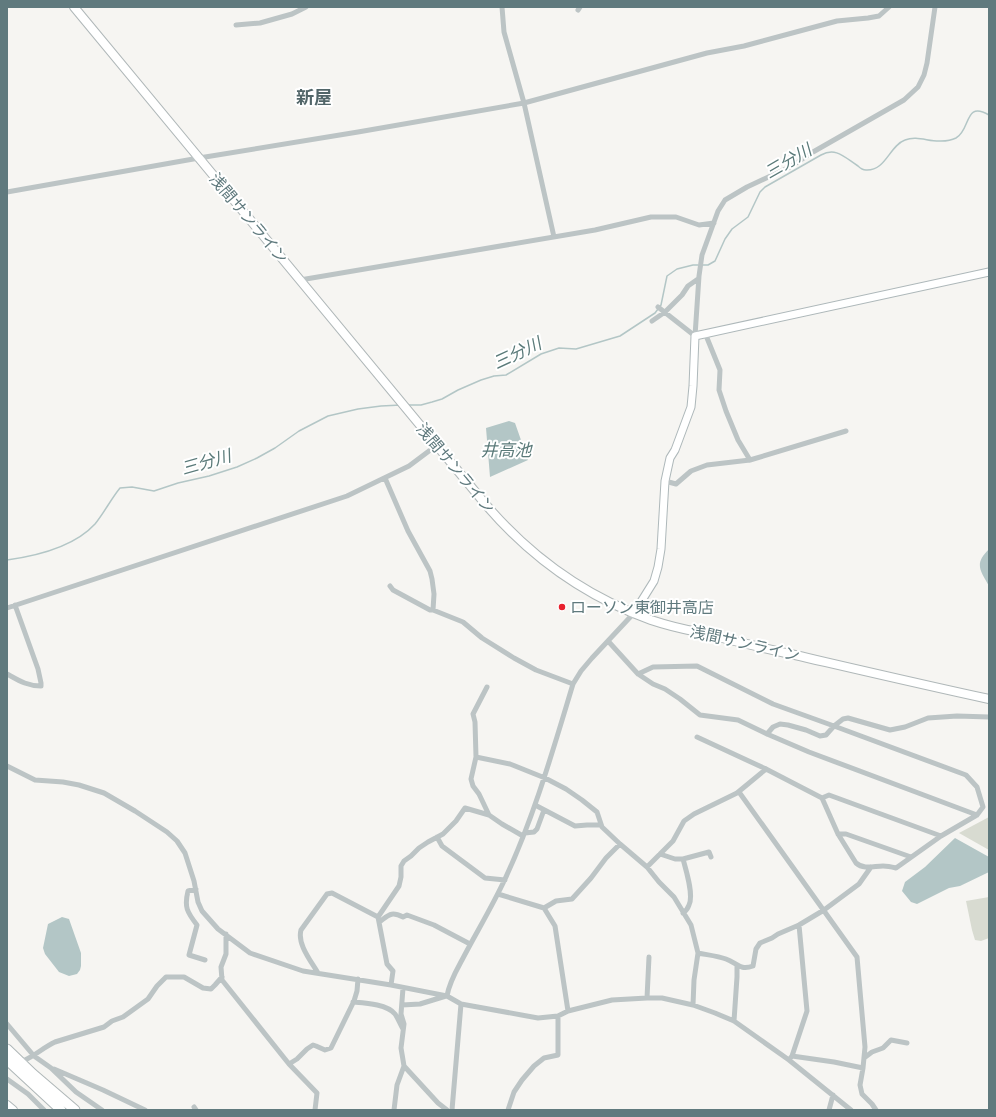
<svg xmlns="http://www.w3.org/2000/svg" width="996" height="1117" viewBox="0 0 996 1117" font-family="Jost,'Noto Sans JP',sans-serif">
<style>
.green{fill:#d8dbd1}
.water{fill:#b3c6c6}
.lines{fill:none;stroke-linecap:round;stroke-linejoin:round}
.stream{stroke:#b3c6c6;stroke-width:1.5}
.secondary-casing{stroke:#aeb8ba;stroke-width:9}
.primary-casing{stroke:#b0b8b9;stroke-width:10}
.highway-casing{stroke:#afb7b8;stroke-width:11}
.street{stroke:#bcc4c5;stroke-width:5}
.secondary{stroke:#fff;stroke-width:7}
.primary{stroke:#fff;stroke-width:8}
.highway{stroke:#fff;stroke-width:9}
.poi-dot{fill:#e8202d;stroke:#fff;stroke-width:1.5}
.labels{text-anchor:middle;stroke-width:4;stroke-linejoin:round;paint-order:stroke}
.street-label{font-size:16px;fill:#607a7e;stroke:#fff}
.poi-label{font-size:16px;fill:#607a7e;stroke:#fff;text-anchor:start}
.water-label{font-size:17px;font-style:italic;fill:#5a7a79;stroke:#fff}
.quarter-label{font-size:18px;font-weight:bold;fill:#526669;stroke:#fff}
</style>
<rect width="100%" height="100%" fill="#f6f5f2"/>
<path class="green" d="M989,817V850L959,833Z
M989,897V938L981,941L975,940L972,930L966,901Z"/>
<path class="water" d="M509,421L515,423L528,460L490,477L486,428Z
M989,549V586C980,570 974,564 989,549Z
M955,838L989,857V872L960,886L949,888L917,904L911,902L902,891L905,882L925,867Z
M62,917L69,919L81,953V966L80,970L77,974L69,976L59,972L45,954L43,948L48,924Z"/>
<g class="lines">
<path class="stream" d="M702,265H708L715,261L725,239L732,229L748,217L760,192L765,187L821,155C836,147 844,157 858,166C860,168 862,170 866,170C886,171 889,146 905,140C917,135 929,142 941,141C946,141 952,140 956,138C971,130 964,100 989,115
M408,405H421L432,402L442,399L458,390L481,380L494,376L506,375L541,354L559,348L576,349L620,336L655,313L661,305L667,276L677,269L693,265H698
M7,560C36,556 74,547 95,524C104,513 111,499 120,488L132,487L154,491L178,483L209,476L237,467L257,458L275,448L299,431L328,416L358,409L381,406L401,405"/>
<g class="secondary-casing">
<path id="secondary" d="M634,613L654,581L658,567L661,549L665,481L670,458L675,450L691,407L693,386L695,336L989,272"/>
</g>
<g class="primary-casing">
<path id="primary" d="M74,7L487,506C531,557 587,597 651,620C666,625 682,629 698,632C730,640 763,648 795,655C860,670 924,685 989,699
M7,1105L13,1110"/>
</g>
<g class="highway-casing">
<path id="highway" d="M7,1049L33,1074L75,1110
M7,1060L61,1110"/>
</g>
<path class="street" d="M502,7L504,32L524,103L554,237
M578,10L580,7
M236,25L260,23L292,14L306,7
M7,192L199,158L358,132L524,103L707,53L744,46L837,21L868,18L879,16L889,7
M300,280L595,230L651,217H676L699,225L714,223
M658,307L695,336
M652,321L665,312L682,295L688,286L698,279
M705,333L720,370L719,390L726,411L738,440L750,460
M695,336L699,276L702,255L718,211L725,200L747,187L790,167L813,152L904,100L918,87L924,75L927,63L935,7
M385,478L408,531L430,571L432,579L434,594L433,610
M665,481L676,484L691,471L707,465L750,460L846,431
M390,586L393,590L430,610H433L463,622L482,638L514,658L536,670L573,684
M7,608L347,496L409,466L437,445
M608,641L638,674L653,684L665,689L680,699L700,715L738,720L767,734L809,752L977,815
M7,674C18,680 27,686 41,686V683L38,669L15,605
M638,674L653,667L697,666L773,704L834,726L843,719L848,718L890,730L905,727L928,718L957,716L989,717
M487,687L473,714L475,722L476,757L471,779L473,786L479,794L489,815
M767,734L773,727L780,724L788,725L806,730L820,736L826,735L834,726L966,775L977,787L983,807L977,815L941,836
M697,737L766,769L822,798L838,834L856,863C864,870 874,866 883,866C888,866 892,867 896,868L941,836L829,795L822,798
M476,757L510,764L545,778L566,789L582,800L597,812L602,827L620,844L647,867L659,882L674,897L691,925L698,953L694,980L693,1005
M7,766L35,780L63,782L79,785L104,793L135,811L167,832L177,841L185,853L194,881L198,902L202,911L218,929L250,953L303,971L391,985L447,996L461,1004L538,1018L558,1016L568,1011L612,1000L647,998H662L693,1005L715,1013L734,1021L789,1060L851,1110
M739,792L857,957L865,1047L863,1068L860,1085L862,1094L872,1104L876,1110
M535,805L575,826L587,825H601
M525,833L534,832L537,829L544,810
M838,834H846L911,857
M437,837L442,846L485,878L505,880
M660,854L675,859H683L709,852L711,857
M683,859C686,870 694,895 689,905C688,908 686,911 683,913
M647,867L673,841L684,821L694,814L737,793L766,769
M196,889L188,891C184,907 187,912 197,925L189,955L205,960
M498,894L544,908L555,926L568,1011
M544,908L556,901L572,899L591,878L606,858L620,844
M379,922C389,915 391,911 403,917L407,915L434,925L470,944
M226,934V954L221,967L222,980L289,1064L317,1093L315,1110
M698,953C708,955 718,956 726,959C737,963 740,971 753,966L756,949L760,943L772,938L778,934L799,925L824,910L859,884L871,867
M318,973C311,961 297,944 301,930L327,894L332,893L378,917
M391,985L393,971L387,964L378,917L399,886L401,877V866L404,861L411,856L419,848L428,842L443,834L456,821L465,808L489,815L502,824L523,836
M447,996C449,983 456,971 462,960C476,933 492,907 505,879C534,817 553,750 573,684L581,671L592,658L634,613
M647,998L649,957
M353,1002C365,1003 387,1004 395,1014C398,1018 400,1024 403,1029
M402,1005L420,1004L446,996
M734,1021L737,977V966
M7,1024L34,1056L51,1068L76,1092L102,1110
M792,1056L834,1062L863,1068
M864,1058L872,1052L883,1048L891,1040L907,1043
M25,1060C36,1055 44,1047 55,1042L104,1027L112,1021L123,1017L148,999L157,986L166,977H184L203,988L211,989L215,985L222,977
M789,1060L792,1056L807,1011L799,925
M289,1064L297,1059L307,1049L313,1045L316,1046L325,1050L331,1048L354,1001L357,991L358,979
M404,1066L438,1103L447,1110
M54,1069L103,1090L145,1110
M7,1079L28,1094L44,1110
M194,1107L196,1110
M394,1110L397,1085L404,1066L401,1048L404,1024L401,1014L403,988
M452,1110L461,1004
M508,1110L514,1092L522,1080L534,1066L544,1058L558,1055V1016
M829,1110L833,1095"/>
<use href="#secondary" class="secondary"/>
<use href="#primary" class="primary"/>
<use href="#highway" class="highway"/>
</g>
<circle class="poi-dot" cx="562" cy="607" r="4"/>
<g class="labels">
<g class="street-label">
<text transform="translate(249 218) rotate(50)" y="6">浅間サンライン</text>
<text transform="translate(456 468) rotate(50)" y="6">浅間サンライン</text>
<text transform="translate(745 643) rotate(13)" y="6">浅間サンライン</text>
</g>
<g class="poi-label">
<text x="570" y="613">ローソン東御井高店</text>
</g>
<g class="water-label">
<text transform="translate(788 161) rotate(-30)" y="6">三分川</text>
<text transform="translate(517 353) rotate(-25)" y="6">三分川</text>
<text x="506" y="456">井高池</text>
<text transform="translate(206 462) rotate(-16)" y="6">三分川</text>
</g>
<g class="quarter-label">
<text x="314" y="104">新屋</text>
</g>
</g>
<rect width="996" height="1117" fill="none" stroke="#607a7e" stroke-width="16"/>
</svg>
